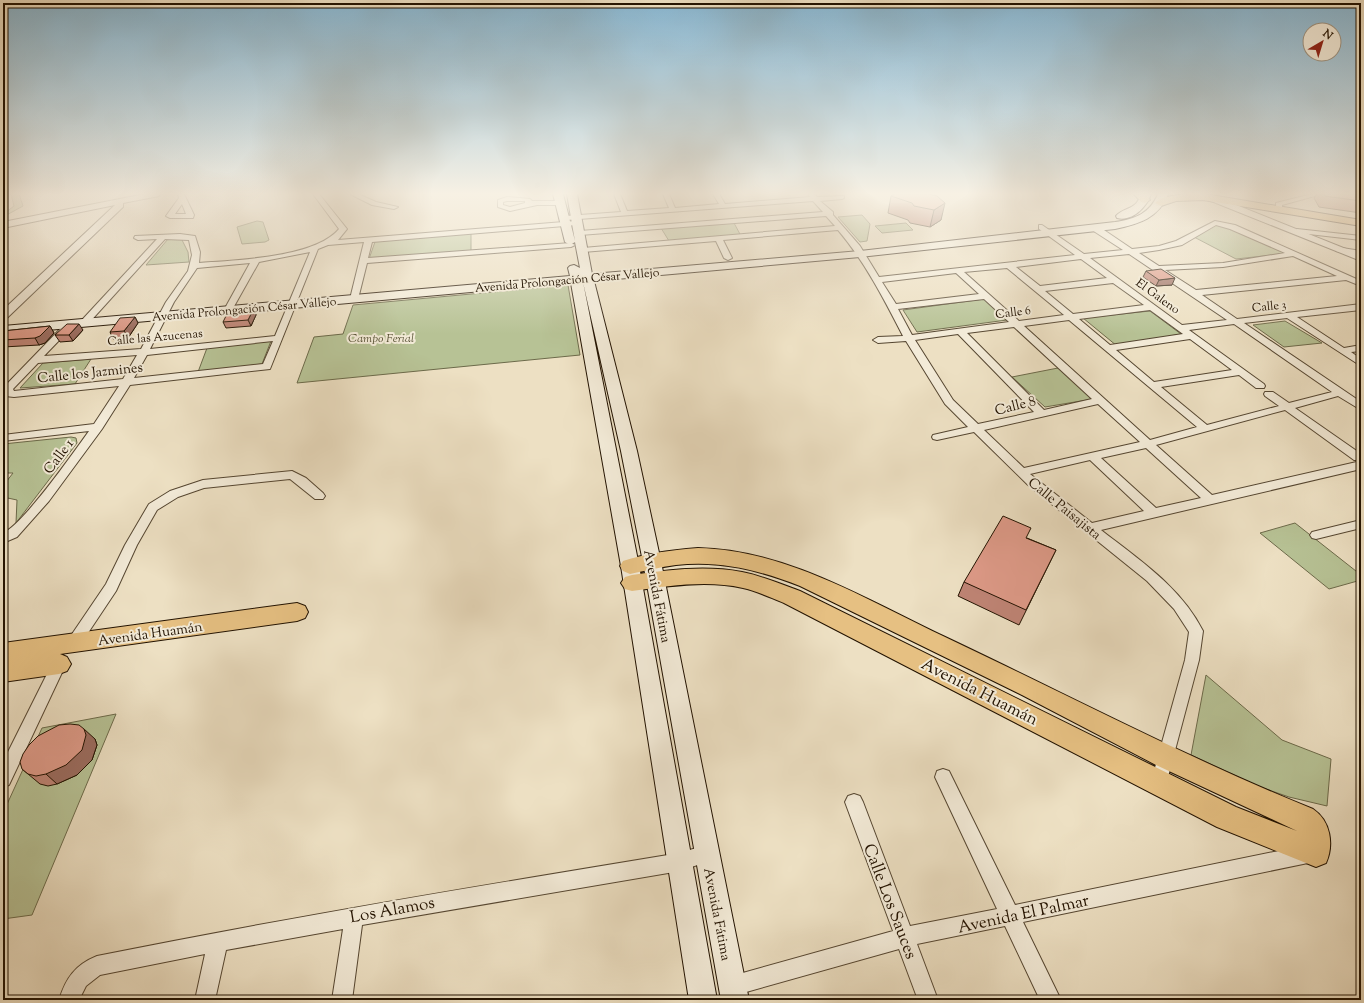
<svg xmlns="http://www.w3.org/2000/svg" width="1364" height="1003" viewBox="0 0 1364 1003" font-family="'Sorts Mill Goudy',serif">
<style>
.green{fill:#b7c295;stroke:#6c6a4a}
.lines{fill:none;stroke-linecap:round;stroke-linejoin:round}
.minor-casing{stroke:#554631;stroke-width:2}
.tertiary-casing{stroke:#554631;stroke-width:2}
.secondary-casing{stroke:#221200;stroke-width:2}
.primary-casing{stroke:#221200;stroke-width:2}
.minor{fill:#f3ebd8;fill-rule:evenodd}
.tertiary{fill:#f3ebd8;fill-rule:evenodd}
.secondary{fill:#f3ebd8;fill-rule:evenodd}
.primary{fill:#e6c082;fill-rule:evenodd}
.wall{fill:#bf8475;stroke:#221200}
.shaded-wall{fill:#9b6c5f;stroke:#221200}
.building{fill:#de9a88;stroke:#221200}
.labels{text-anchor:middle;stroke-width:4;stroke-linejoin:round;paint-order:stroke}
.far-street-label{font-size:12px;fill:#221200;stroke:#f3ebd8}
.far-park-label{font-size:12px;font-style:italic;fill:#565034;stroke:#f3ebd8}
.street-label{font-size:14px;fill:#221200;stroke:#f3ebd8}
.near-street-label{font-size:17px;fill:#221200;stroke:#f3ebd8}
</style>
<rect width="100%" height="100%" fill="#ede0c3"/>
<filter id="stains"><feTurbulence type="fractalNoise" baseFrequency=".005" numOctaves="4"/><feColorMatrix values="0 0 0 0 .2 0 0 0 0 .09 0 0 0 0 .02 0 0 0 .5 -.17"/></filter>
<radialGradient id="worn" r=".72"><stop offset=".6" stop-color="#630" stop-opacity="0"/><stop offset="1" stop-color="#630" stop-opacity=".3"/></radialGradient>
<path class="green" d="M11,194H19L23,206L3,217V213H5L14,206Z
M862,215L870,224L867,241L860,242L838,217Z
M257,221L263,222L269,240L265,242L242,244L237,227Z
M734,223L741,236L669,241L661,228Z
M906,223L913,230L882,233L875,226Z
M1216,225L1230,228L1290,253L1236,259L1194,237Z
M471,232V251L369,259L376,239Z
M181,238L188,252L189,262L146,265L168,239Z
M568,285L580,355L297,383L314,337L343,334L353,305Z
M984,299L1007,320L917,332L903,310Z
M1150,311L1181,334L1117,346L1083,318Z
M1285,321L1322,343L1284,347L1253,325Z
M271,341L262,364L198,372L207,348Z
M91,359L75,384L20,388L43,363Z
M1058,368L1093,399L1045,407L1012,377Z
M71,437L76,438L77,443L16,523L17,500L3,497V486L13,473H3V444Z
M1295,523L1361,575V580L1329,589L1260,533Z
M1206,675L1282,740L1331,759L1327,806L1289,797L1260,787L1191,755Z
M116,714L32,915L3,919V813L42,728Z"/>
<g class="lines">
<g class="minor-casing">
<path id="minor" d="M178,194H184L194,215L193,218H170L166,216L179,198ZM182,204L186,214H175Z
M313,194H319L347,229L338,240L576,221L580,223L576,225L372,242L368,258L571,243L575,245L571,247L367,263L358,299L354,302L350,299L364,242L328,245L318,249L270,369L130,385L102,429L49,501L17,537L3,543V533C23,525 74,452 89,431L3,441V435L94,424L119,386L14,397L5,396L3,388L65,324H71L73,326L44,356L141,349L166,302L188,271L192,255L189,240L165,239L87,325H81V321L157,239L138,240L134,238L135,236L180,234L195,236L200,252L199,263C236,260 315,258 339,229ZM310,252L275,336L150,349L174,302L197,268L250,263L224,310L228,313L232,310L259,262ZM273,341L263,364L134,378L147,355ZM137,355L123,379L14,391L13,389L38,363Z
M350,194H358L376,202L398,207L394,209L372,205Z
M614,194H620L627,211L669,208L663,194H669L675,208L719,204L713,194H719L725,204L810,197L808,194H814L817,197L844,196V198L842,199L820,201L833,212V215L860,246L879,277L1075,255L1039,229V225H1042L1084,254L1123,250L1092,230V226H1098L1132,249L1159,246L1176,241L1215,221L1235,225L1361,281V286L1346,280L1202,295L1237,319L1361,304V310L1297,317L1344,348L1361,345V351L1351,352L1361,359V366L1287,318L1244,323L1361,402V410L1338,396L1295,408L1361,454V460H1354L1285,410L1156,445L1212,495L1361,461V469L1101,530C1138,559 1181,587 1203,631L1199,660L1165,788L1159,790L1153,788L1151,782L1185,660L1189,632L1174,609L1147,581L1028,485L974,432L937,440L933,439L932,437L933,435L968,427L945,404L906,341L878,343L873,340L878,337L903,336C884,299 865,262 838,230L723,240L732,258L728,260L724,258L716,241L583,252L579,250L583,248L835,226L826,216L580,235L576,233L580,231L823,212L813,201L566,220L562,218L566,216L621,212ZM1216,225L1230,229L1285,253L1223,263L1159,266L1139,253L1159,250L1182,245ZM1129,254L1227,320L1182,325L1090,258ZM1293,256L1337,276L1196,290L1165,270L1223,267ZM1081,259L1107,278L1040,286L1016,267ZM1007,268L1064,315L1019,321L964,272ZM956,273L979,294L896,304L882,282ZM1113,283L1144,305L1073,314L1045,291ZM984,299L1009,322L912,335L898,309ZM1150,310L1183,334L1110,345L1079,319ZM1069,320L1197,427L1150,440L1024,326ZM1234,324L1332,392L1289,403L1273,392H1265L1264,394L1265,396L1279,406L1207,425L1161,387L1239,375L1256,388H1264L1265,386L1264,384L1189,330ZM1014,327L1092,399L1044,410L967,333ZM958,334L1034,412L978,424L953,400L915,340ZM1190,339L1232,370L1154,382L1116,350ZM1098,404L1140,442L1024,468L984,430ZM1146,448L1201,498L1156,508L1101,458ZM1090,460L1144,511L1092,523L1030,474Z
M1312,194H1322L1282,205V211L1276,210V203Z
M507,197L530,199L532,201H559L562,203L559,205H537L510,211L498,207V200ZM507,201H525V203L510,207L503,205V202Z
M1297,229L1361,236V240L1300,233L1296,231Z
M1336,247L1361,251V255L1336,251Z
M292,471L306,478L323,493L325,496L323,499H315L290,479L204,488L178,497L157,510L137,545L116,591L78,648L73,650L68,648L66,644L68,640L106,584L125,545L149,504L170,491L203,480Z
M1361,520V528L1316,539L1312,538L1310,535L1312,532Z
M59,658L64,660L66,664L9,785L3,787V762L54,660Z
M943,769L949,771L1015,905L1308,845L1314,848L1317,854L1314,860L1308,863L1023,922L1061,1000H1040L1005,926L917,944L938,1000H918L899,949L732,996L725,993L722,986L725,979L732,976L893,931L845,802L848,796L854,794L860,796L863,802L910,926L997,909L935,777L937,771Z
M706,845L712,848L715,854L712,860L680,871L362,925L352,1000H332L343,929L226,950L215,1000H195L205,954L100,975L86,986L79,1000H59C66,978 75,965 97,956C291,917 485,885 680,853Z"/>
</g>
<g class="tertiary-casing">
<path id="tertiary" d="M145,194H160L159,196L123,203V207L7,318L3,319V310L115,205L3,228V222Z
M1209,194L1361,255V261L1206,199V195Z"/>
</g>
<g class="secondary-casing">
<path id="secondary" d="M553,194H563L575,241L567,194H577L592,274L860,251L1115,222C1136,219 1150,213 1158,194H1168C1159,218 1139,224 1115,229L860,257L594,281L637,451L661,562L749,1000H721L643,562L621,451L583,282L639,566L717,1000H689L621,566L571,283L3,334V326L570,276L568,268L570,266L574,265L580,268L575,242L570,245L565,242Z
M1141,194H1151C1147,207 1132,222 1117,218L1116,216C1125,206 1136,211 1141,194Z"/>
</g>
<g class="primary-casing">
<path id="primary" d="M1134,194H1145L1150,200L1145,203L1141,202Z
M1183,194H1205L1361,220V226L1203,200L1176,201L1161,206L1155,203C1161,196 1175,196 1183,194Z
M698,548C786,550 865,599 943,636C1066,694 1187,758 1313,809C1331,821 1334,845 1326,863L1316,867L1217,827L784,603C771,598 757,591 743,588C707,580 669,586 632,591L625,589L621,583L625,577L632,575C668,570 705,565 742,572C762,576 781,584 800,591L1236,807L1297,831L1156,765L1022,695L800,586C759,570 719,560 676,565C660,567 645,571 630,574L623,571L620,566L623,561C647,553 672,550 698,548Z
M297,603L305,606L308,612L305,618L297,621L60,654L67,657L71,664L67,671L59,674L3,682V643Z"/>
</g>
<use href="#minor" class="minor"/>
<use href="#tertiary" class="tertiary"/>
<use href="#secondary" class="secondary"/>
<use href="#primary" class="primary"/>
</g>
<path class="wall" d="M929,194L941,220L930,227L910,223L908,220L888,213L891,196Z
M1317,194H1361V213L1319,207L1314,198Z
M1146,271L1172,285L1156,286L1143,277Z
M254,308L256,315L251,326L226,328L223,322Z
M135,317L138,323L128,338L113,339L110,332Z
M50,326L54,333L45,343L39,345L3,347V331Z
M83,330L73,341L60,342L55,335Z
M1027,538L1056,550L1019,625L958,596L964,582Z
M95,739L97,745L92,760L77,775L57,784L48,786L40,784L22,769Z"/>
<path class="shaded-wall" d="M945,203L941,220L930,227L934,210Z
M1175,278L1172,285L1156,286L1159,280Z
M254,308L256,315L251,326L248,320Z
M135,317L138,323L128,338L124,331Z
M79,324L83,330L73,341L69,335Z
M50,326L54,333L45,343L39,345L35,338Z
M84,729L95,739L97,745L92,760L77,775L57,784L46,774Z"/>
<path class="building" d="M895,194H929L937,196L945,203L934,210L914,206L912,203L891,196Z
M1324,194H1361V201L1325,196Z
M1161,269L1175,278L1159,280L1146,271Z
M254,308L248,320L223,322L229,310Z
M135,317L124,331L110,332L120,318Z
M67,324H79L69,335H55Z
M50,326L40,336L35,338L3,340V331Z
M1003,516L1031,528L1026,538L1056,550L1026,610L964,582Z
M70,724L79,725L84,729L86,735L82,750L66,765L46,774L36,776L28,774L22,769L20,762L23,754L29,745L38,736L59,725Z"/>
<linearGradient id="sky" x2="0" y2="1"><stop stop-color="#88b8d4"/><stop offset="0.58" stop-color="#f7f1e4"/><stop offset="1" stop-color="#f7f1e4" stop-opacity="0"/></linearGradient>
<rect width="1364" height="334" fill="url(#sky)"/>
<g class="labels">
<g class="far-street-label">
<text transform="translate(567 280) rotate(-5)" y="4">Avenida Prolongación César Vallejo</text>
<text transform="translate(1158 296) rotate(36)" y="4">El Galeno</text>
<text transform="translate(1269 306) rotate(-6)" y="4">Calle 3</text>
<text transform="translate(244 309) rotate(-5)" y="4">Avenida Prolongación César Vallejo</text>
<text transform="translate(1013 312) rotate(-7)" y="4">Calle 6</text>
<text transform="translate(155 337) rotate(-5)" y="4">Calle las Azucenas</text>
</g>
<g class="far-park-label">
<text x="381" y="342">Campo Ferial</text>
</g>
<g class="street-label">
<text transform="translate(90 372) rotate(-6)" y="5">Calle los Jazmines</text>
<text transform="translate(1015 405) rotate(-14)" y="5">Calle 8</text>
<text transform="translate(58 456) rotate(-53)" y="5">Calle 1</text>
<text transform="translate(1065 508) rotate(39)" y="5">Calle Paisajista</text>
<text transform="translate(658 596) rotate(79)" y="5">Avenida Fátima</text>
<text transform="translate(150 633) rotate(-8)" y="5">Avenida Huamán</text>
<text transform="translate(718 914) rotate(79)" y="5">Avenida Fátima</text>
</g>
<g class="near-street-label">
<text transform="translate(980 691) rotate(27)" y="6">Avenida Huamán</text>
<text transform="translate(891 901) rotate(69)" y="6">Calle Los Sauces</text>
<text transform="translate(392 909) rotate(-10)" y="6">Los Alamos</text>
<text transform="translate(1023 913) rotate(-12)" y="6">Avenida El Palmar</text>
</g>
</g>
<rect width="1364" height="1003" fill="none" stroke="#ede0c3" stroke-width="16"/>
<rect x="4" y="4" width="1356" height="995" fill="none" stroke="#221200" stroke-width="2"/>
<rect x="8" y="8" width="1348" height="987" fill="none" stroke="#221200"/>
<g transform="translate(1322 42) rotate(38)"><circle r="19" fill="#f3ebd8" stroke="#9f9482"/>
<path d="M0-3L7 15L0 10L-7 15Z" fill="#8f2418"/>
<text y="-6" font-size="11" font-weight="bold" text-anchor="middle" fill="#221200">N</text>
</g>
<rect width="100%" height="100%" filter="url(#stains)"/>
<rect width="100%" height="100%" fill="url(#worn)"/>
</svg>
